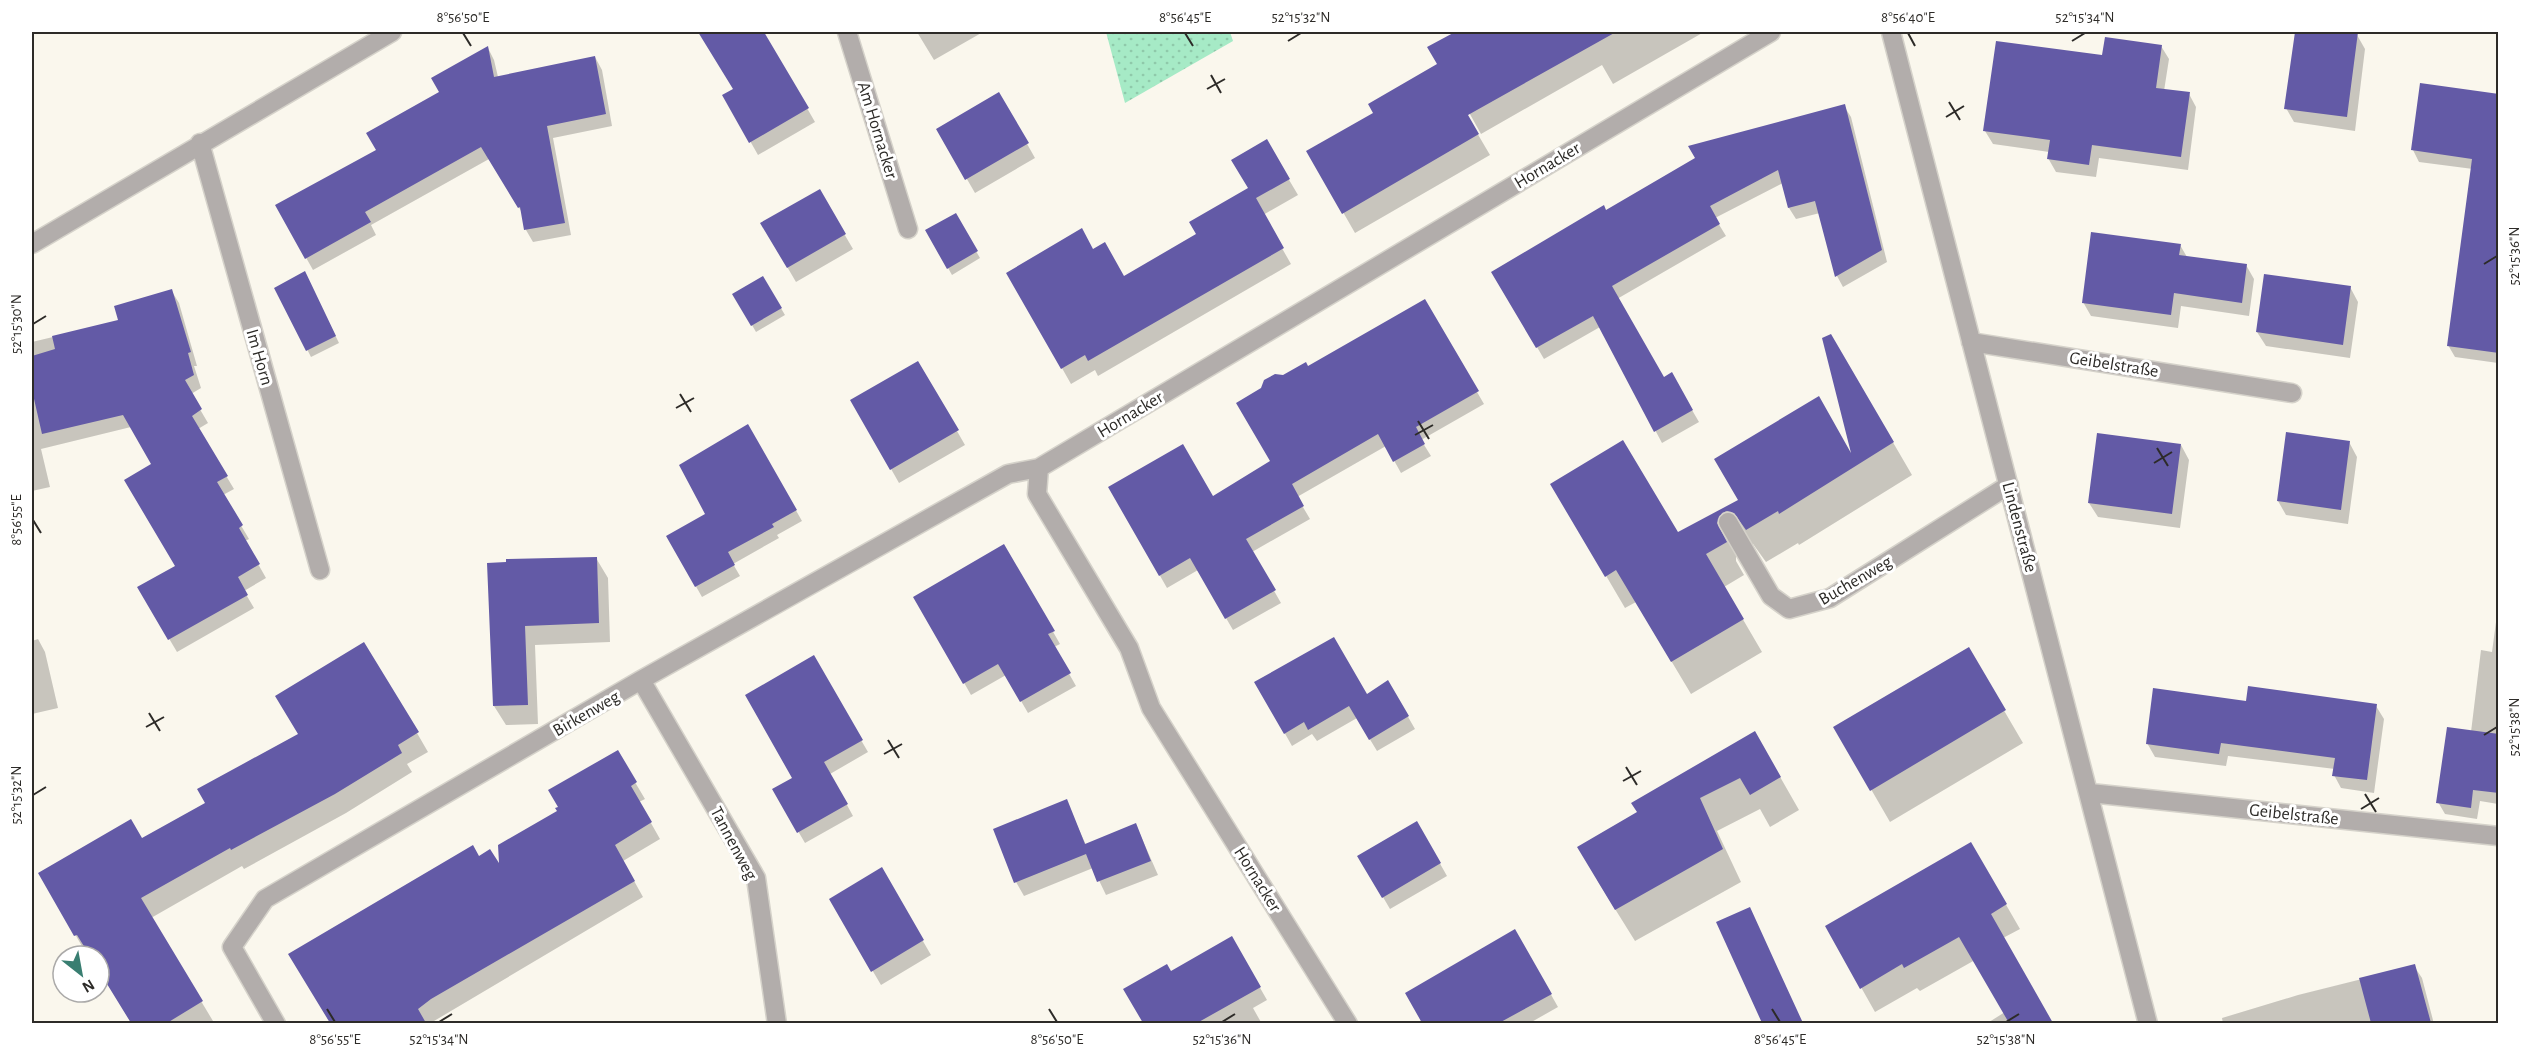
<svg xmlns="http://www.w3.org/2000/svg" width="2530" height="1055" viewBox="0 0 2530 1055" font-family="'Alegreya Sans',sans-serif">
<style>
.grass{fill:url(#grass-dots)}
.shadow{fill:#0003}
.building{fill:#635aa6}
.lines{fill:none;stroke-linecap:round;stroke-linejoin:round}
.minor-casing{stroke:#d5d2ca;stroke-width:21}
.minor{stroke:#b2adab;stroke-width:18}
.ticks{fill:none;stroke:#2d2b28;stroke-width:2}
.labels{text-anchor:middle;stroke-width:6;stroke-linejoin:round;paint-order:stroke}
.street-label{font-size:18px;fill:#2d2b28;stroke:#fff}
.neatline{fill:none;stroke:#2d2b28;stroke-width:2}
.ticks-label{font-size:15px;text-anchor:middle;fill:#2d2b28}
</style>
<defs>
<pattern id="grass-dots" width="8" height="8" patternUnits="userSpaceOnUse" patternTransform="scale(1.5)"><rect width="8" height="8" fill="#a6eac6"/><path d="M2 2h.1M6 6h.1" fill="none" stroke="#8fc9aa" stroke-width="1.8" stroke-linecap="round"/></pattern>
</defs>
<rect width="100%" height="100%" fill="#faf7ed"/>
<path class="grass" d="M1106,32H1230L1233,41L1125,103Z"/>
<path class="shadow" d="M700,32H741L765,72L781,63L815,122L758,155L724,95L734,89Z
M917,32H983L934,60Z
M1451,32H1704L1613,84L1602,65L1481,134L1466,107L1463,109L1490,155L1355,233L1308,151L1375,113L1439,65L1453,34Z
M2297,32H2331L2357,35L2365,49L2355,131L2294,122L2286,108Z
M2161,46L2169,59L2164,91L2189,94L2196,107L2188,170L2099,158L2096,177L2056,172L2048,158L2049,152L1993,144L1985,131L2103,57Z
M488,48L494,60L498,77L595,57L602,70L612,126L553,138L571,235L533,242L526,230L523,214L489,159L371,225L376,235L313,270L277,206L378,151Z
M2421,84L2498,164V363L2455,357L2448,345L2473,169L2419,162L2413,150Z
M999,94L1035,158L975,193L938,129Z
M1844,106L1851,117L1887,262L1843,287L1837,276L1820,213L1796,219L1789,208L1783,183L1715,218L1726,236L1617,299L1664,379L1671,374L1699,422L1662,443L1600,327L1544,359L1493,272L1606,212Z
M1266,141L1298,195L1263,215L1291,264L1098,376L1095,370L1071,384L1008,273L1093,250L1124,278L1198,235L1250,189Z
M819,191L853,249L796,282L762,224Z
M955,215L980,258L952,275L927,231Z
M2180,245L2187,257L2246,265L2254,279L2249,316L2181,306L2178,328L2091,316L2083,302Z
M763,278L785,315L756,332L734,294Z
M308,280L339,343L311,357L276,288Z
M2350,287L2358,302L2350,358L2266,346L2257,332Z
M171,290L179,303L197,366H194L201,388L191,394L208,423L198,429L234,489L223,495L249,539L245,541L266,578L244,591L254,608L177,652L139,588L177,566L153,464L131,427L41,449L50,487L32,491V342L120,321Z
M1424,301L1484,404L1421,440L1431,456L1401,473L1386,446L1297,497L1310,519L1252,552L1281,603L1233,630L1198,570L1167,588L1110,488L1212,498L1272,462L1283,377L1308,368Z
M1831,336L1912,475L1799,545L1798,543L1766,562L1753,544H1742L1736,549V561L1744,575L1724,587L1762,652L1691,694L1636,602L1625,608L1571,516L1677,534L1740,500L1854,460Z
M918,363L965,445L899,483L852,400Z
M748,426L802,521L777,535L779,538L733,564L740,576L702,597L668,537L707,515Z
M2349,442L2357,457L2348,524L2286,515L2278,501Z
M2181,445L2189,460L2180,528L2098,517L2089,503Z
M1004,546L1060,644L1054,647L1076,686L1028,713L1006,675L971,695L916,598Z
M596,558L608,578L610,642L535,645L538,724L506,725L494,706L489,564Z
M2498,607V804L2480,801L2477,819L2445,814L2438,802L2471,732L2481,650L2492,652Z
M38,639L45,652L58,708L32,714V641Z
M1968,649L2023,743L1890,822L1835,727Z
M813,658L868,752L830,774L853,816L805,843L774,790L795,778Z
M1256,682L1366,696L1388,682L1415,729L1377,751L1357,718L1317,741L1312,734L1292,746Z
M2248,702L2376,706L2384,719L2374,793L2341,788L2334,775L2335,769L2228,756L2226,766L2155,757L2147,743Z
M417,733L428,752L407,764L412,772L346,813L244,869L242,866L151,918L213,1021L209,1024H132L99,969V956H91L89,953L87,955L40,873L141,840Z
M1755,733L1799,810L1770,827L1760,809L1717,831L1741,882L1635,941L1597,880L1639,813Z
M617,752L645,799L639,802L660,839L623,861L643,897L429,1024H331L291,955L478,858L501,869Z
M1066,801L1086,845L1136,825L1158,875L1106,895L1093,868L1024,896L1016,882Z
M1417,823L1447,876L1390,909L1360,858Z
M1971,844L2020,929L2003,938L2052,1024H1986L2005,1012L1975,960L1920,991L1917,988L1875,1012L1827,927Z
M881,869L931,955L881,985L831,900Z
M1753,916L1802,1024H1764L1718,923Z
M1515,931L1558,1007L1528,1024H1424L1407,993Z
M1232,939L1267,1000L1253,1008L1262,1024H1144L1125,989L1171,973Z
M2414,966L2422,978L2434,1024H2223L2222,1018L2298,995Z"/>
<path class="building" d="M698,32H764L809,108L749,143L722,95L733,89Z
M1455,32H1616L1468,115L1479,134L1342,214L1306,151L1373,113L1368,104L1437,64L1427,47Z
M2295,32H2358L2347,117L2284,109Z
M2105,37L2162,45L2156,88L2190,92L2181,157L2092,145L2089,165L2047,159L2050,140L1983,131L1996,41L2102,55Z
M488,46L494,77L595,56L606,114L547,126L565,223L524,230L520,207L518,208L481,147L365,212L371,222L305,259L275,205L376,150L366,133L439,92L431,78Z
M2420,83L2499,94V353L2447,346L2472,159L2411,150Z
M999,92L1029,143L965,180L936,129Z
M1845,104L1882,250L1835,277L1815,201L1788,208L1778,170L1710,206L1720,224L1612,286L1664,377L1672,372L1693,410L1654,432L1593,316L1536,348L1491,272L1604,205L1606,210L1695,158L1688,146Z
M1267,139L1290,179L1256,198L1284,248L1088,361L1085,355L1061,369L1006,273L1082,228L1093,249L1105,242L1124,276L1196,234L1189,222L1248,188L1231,160Z
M820,189L846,234L787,268L760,223Z
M956,213L978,251L947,269L925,230Z
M2091,232L2181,244L2179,255L2247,264L2242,303L2174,293L2171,315L2082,303Z
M305,271L336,336L306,351L274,288Z
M2264,274L2351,286L2343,345L2256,332Z
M763,276L782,308L751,326L732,294Z
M172,289L191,352L188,353L194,375L185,380L202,409L192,416L228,476L217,482L243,525L239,528L260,564L238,577L248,595L168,640L137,587L175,566L124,480L151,464L123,415L42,434L32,390V356L55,349L52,336L118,320L114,306Z
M1425,299L1479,391L1416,427L1425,444L1393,462L1378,434L1292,484L1304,506L1246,539L1276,590L1225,619L1190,558L1159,576L1108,487L1183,444L1213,496L1270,461L1236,403L1261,388L1264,380L1275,374L1283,375L1306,362L1308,366Z
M1831,334L1894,442L1779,514L1778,511L1746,530L1734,513L1727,511L1722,513L1717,523L1727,542L1706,554L1744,619L1671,662L1616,570L1605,577L1550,484L1623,440L1678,532L1738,500L1714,459L1819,396L1851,453L1822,338Z
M918,361L959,430L890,470L850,400Z
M748,424L797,510L772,524L774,527L728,552L735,565L695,587L666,536L705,514L679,465Z
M2286,432L2350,441L2341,510L2277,501Z
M2097,433L2181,444L2172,514L2088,503Z
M1004,544L1055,631L1048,634L1071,673L1020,702L998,664L963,684L913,597Z
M597,557L599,623L525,626L528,705L493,706L487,563L506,562V559Z
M1334,637L1367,694L1388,680L1409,716L1369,740L1349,706L1308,730L1304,722L1284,734L1254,682Z
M364,642L419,732L398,745L402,753L335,794L231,850L230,848L141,898L203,1001L167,1023H131L99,971V956H90L77,935L74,936L38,873L131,819L142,838L205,803L197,789L298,734L275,696Z
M1969,647L2006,710L1870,791L1833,727Z
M814,655L863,740L824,762L848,804L797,833L772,789L792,778L745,695Z
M2248,686L2377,704L2367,780L2332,776L2335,758L2221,743L2219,754L2146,744L2153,688L2246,701Z
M2447,727L2499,734V793L2473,790L2471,808L2436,803Z
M1755,731L1781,777L1750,795L1740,778L1700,798L1723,849L1615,910L1577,847L1637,812L1631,803Z
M618,750L637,782L631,786L652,822L615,845L635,881L431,999L418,1009L426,1023H330L288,954L473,845L479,856L490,849L499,863L498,845L557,811L555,808L558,807L548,790Z
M1067,799L1085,844L1136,823L1151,861L1097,882L1086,854L1014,883L993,829Z
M1417,821L1441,863L1382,898L1357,856Z
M1971,842L2007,904L1991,914L2053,1023H2009L1959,937L1904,968L1902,964L1860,989L1825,926Z
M882,867L924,940L871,972L829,899Z
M1750,907L1780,973L1803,1023H1762L1716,922Z
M1515,929L1552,994L1499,1023H1422L1405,993Z
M1232,936L1261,987L1197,1023H1143L1123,989L1167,964L1171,971Z
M2415,964L2431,1023H2371L2359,978Z"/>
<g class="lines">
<g class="minor-casing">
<path id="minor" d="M847,32L908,229
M1891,32L2148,1024
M200,143L320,570
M32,244L392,32
M1971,342L2292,393
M1728,522L1771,596L1789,609L1830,598L2009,485
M641,680L756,878L777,1024
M2090,793L2498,836
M276,1024L232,947L265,899L641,680L1008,474L1039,468
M1348,1024L1151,708L1129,648L1037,494L1039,468L1771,32"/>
</g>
<use href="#minor" class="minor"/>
</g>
<path class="ticks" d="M463,33L471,46M1185,33L1193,46M1908,33L1915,46M1288,41L1301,33M2072,41L2085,33M1211,75L1221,93M1207,89L1225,79M1949,102L1960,120M1946,117L1964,106M2484,264L2497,256M33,324L46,316M680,394L691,412M676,408L694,398M1418,421L1429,439M1415,435L1433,425M2157,448L2168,466M2154,463L2172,452M33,520L41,533M149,713L160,731M146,727L164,717M2484,735L2497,727M888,740L899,758M884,754L902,744M1626,767L1637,785M1623,781L1641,771M2365,794L2376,812M33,795L46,787M2361,809L2379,798M327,1009L335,1022M1049,1009L1057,1022M1772,1009L1780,1022M439,1022L452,1014M1222,1022L1235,1014M2006,1022L2019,1014"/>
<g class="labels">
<g class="street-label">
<text transform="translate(878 130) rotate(73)" y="6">Am Hornacker</text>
<text transform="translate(1547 165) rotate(-31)" y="6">Hornacker</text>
<text transform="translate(260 357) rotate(74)" y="6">Im Horn</text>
<text transform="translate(2114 364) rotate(9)" y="6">Geibelstraße</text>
<text transform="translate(1130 414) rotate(-31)" y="6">Hornacker</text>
<text transform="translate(2020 527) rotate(75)" y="6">Lindenstraße</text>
<text transform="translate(1855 580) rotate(-30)" y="6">Buchenweg</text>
<text transform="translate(586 713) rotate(-30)" y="6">Birkenweg</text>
<text transform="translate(2294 814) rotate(6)" y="6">Geibelstraße</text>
<text transform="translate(734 843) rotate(62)" y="6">Tannenweg</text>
<text transform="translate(1258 879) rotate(58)" y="6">Hornacker</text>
</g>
</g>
<rect width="2530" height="1055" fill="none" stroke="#ffffff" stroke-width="66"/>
<g transform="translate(81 974) rotate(149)"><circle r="28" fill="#ffffff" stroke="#abaaa9" stroke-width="1.5"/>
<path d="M0-4.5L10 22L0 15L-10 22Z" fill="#397e71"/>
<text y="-9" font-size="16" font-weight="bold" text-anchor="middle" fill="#2d2b28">N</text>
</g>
<rect x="33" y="33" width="2464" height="989" class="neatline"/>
<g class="ticks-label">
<text x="463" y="22">8°56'50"E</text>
<text x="1185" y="22">8°56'45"E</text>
<text x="1301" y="22">52°15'32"N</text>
<text x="1908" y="22">8°56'40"E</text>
<text x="2085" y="22">52°15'34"N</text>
<text transform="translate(2514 256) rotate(-90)" y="5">52°15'36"N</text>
<text transform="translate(16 324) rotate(-90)" y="5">52°15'30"N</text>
<text transform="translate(16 520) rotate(-90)" y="5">8°56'55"E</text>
<text transform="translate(2514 727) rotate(-90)" y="5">52°15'38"N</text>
<text transform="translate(16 795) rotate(-90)" y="5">52°15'32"N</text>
<text x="335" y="1044">8°56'55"E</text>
<text x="439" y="1044">52°15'34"N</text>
<text x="1057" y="1044">8°56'50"E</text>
<text x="1222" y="1044">52°15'36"N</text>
<text x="1780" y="1044">8°56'45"E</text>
<text x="2006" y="1044">52°15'38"N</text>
</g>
</svg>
